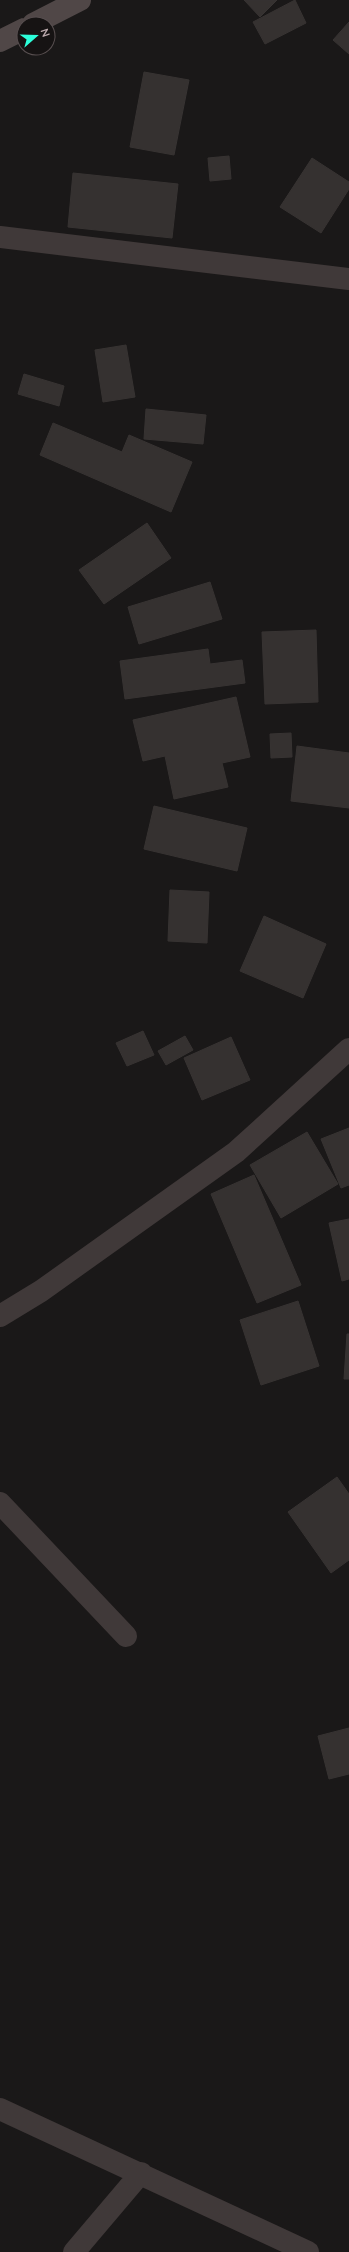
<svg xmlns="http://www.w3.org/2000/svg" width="349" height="2252" viewBox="0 0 349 2252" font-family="Quicksand,sans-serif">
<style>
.building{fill:#353130;stroke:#373332}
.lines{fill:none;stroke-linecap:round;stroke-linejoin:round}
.minor{stroke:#403939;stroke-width:22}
.secondary{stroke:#504747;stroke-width:22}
</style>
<rect width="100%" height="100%" fill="#1a1818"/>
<path class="building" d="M244,0H277L260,17Z
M295,0L306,23L265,44L253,22Z
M349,22V54L333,40Z
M144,72L189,80L174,155L130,147Z
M229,156L231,179L210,181L208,158Z
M312,158L349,182V189L321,233L280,207Z
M73,173L178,184L172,238L68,227Z
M126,345L135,397L103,402L95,350Z
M24,374L64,386L59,406L18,394Z
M146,409L206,415L203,444L144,439Z
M53,423L122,452L129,435L192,462L171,512L40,455Z
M147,523L171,558L104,604L79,570Z
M210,582L222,619L139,644L128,607Z
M316,630L318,702L265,704L262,632Z
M208,649L210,664L242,660L245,683L125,699L120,661Z
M236,697L250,757L222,763L228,787L174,799L165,756L143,761L133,720Z
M291,733L292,757L271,758L270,734Z
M297,746L349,753V808L291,801Z
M154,806L247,828L237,871L144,849Z
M170,890L209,892L207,943L168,941Z
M264,916L326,944L303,998L240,971Z
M143,1031L154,1055L127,1066L116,1043Z
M185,1036L193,1050L166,1065L158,1051Z
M231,1037L250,1080L202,1100L184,1058Z
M349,1128V1185L341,1188L321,1139Z
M307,1132L338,1184L281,1218L250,1165Z
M254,1175L301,1285L257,1303L211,1194Z
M349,1219V1279L342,1281L329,1223Z
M298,1301L319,1366L261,1385L240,1320Z
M347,1334H349V1379H344Z
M337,1477L349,1494V1560L331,1573L288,1512Z
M349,1728V1774L329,1779L318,1736Z"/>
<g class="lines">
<path class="minor" d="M0,237L349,279
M0,1316L41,1291L236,1152L349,1049
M0,1503L126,1636
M0,2109L308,2252
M74,2252L141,2173"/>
<path class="secondary" d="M33,24L80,0
M0,41L24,29"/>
</g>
<g transform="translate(36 36) rotate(70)"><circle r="19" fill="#161313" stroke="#584f50"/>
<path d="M0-3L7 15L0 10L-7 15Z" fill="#2cffda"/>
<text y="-6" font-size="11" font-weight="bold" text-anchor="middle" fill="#bba9ac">N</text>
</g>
</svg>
